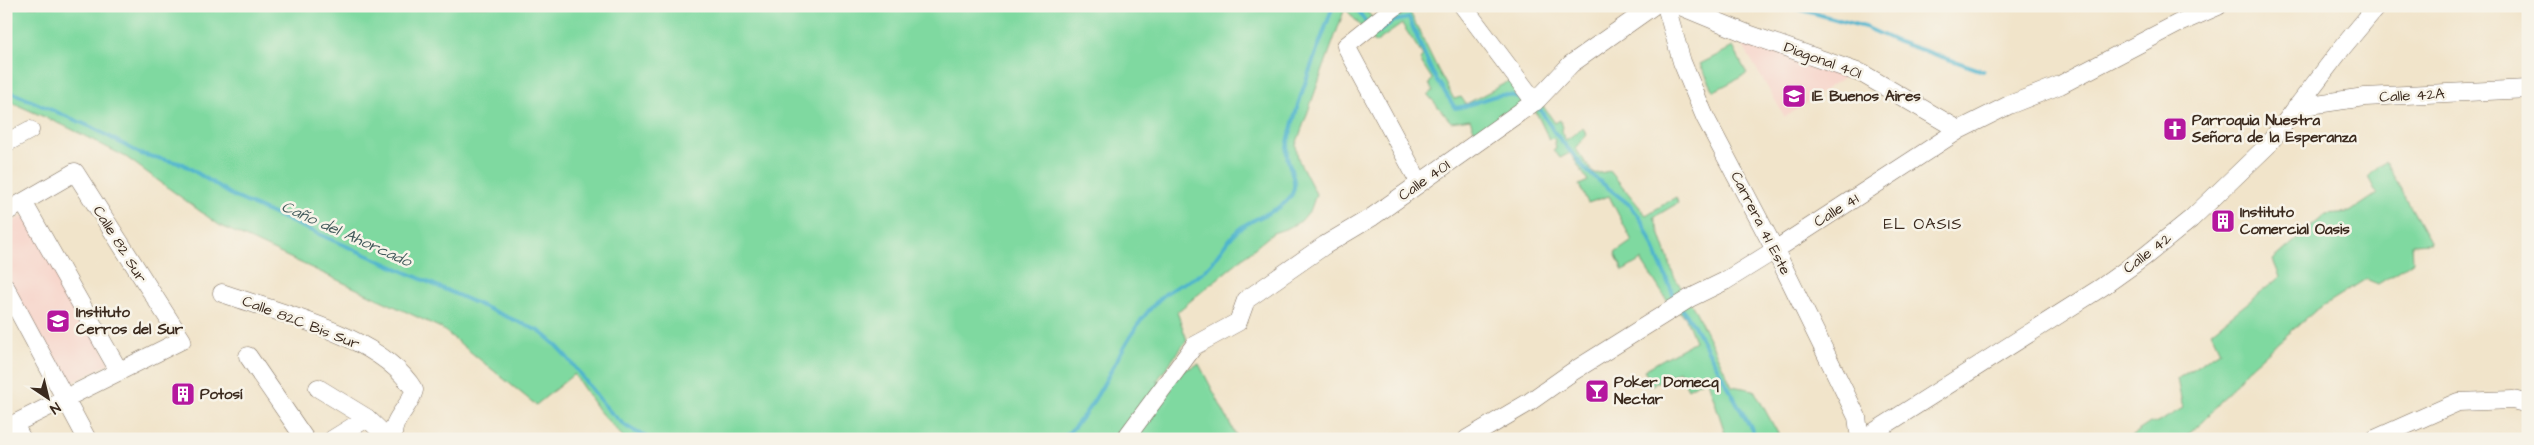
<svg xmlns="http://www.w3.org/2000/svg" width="2534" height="445" viewBox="0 0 2534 445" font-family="'Architects Daughter',sans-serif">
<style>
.built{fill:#f7d1c7}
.green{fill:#7fd9a0;stroke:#5d825f}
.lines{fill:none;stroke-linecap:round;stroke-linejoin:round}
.stream{stroke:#4eb4cd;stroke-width:4}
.minor-casing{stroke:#7b6b5a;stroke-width:19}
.minor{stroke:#fff;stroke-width:18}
.labels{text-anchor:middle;stroke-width:5;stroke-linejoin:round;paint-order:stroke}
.street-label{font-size:15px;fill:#3b2a1e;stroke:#f7f3e8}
.poi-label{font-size:15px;font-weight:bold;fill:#3b2a1e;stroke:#f7f3e8;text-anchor:start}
.neighbourhood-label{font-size:16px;letter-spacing:1px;fill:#3b2a1e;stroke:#f7f3e8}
.water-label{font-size:16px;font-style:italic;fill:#425a5b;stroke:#f7f3e8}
</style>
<rect width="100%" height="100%" fill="#f7f3e8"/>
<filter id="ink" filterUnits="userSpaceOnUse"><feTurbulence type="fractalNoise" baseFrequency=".02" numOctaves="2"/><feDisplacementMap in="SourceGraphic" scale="10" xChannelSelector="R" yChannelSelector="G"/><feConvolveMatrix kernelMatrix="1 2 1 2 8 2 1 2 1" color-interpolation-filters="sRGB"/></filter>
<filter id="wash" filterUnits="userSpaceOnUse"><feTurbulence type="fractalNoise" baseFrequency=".0096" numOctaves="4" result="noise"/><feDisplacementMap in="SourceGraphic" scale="20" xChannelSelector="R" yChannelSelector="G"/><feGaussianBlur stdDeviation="1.12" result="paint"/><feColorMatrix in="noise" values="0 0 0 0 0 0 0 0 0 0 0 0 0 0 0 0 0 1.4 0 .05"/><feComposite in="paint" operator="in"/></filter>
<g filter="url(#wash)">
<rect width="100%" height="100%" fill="#f1e4ca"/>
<path class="built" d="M1737,36L1847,75L1785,117Z
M28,213L110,363L65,387L6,280V225Z"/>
<path class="green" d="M6,6H1363L1380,28L1399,15L1410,12L1438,70L1454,99L1461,97L1466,104L1513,79L1543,106L1555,123L1560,120L1563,127L1561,132L1566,140L1583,128L1587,135L1575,148L1594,174L1610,171L1646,215L1676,197L1678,203L1654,217L1674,276L1696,312L1732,386L1754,390L1781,439H1727L1707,378L1688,389L1679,371L1652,385L1644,370L1695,341L1685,316L1670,305L1641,260L1623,271L1615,253L1632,241L1609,196L1588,203L1579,185L1588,181L1570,153L1560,158L1553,150L1556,148L1554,138L1549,139L1536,112L1525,105L1477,138L1470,119L1451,122L1428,95L1433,91L1429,84L1432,79L1420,60L1423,56L1402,24L1375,43L1345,8L1296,145L1298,159L1316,194L1311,209L1301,221L1288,228L1273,233L1177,312L1187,340L1156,382L1199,364L1238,439H625L598,410L574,374L536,405L441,328L219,225L126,157L67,127L6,100Z
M1733,47L1747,74L1714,91L1700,64Z
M2385,161L2431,243L2412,244L2413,262L2378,284L2366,279L2315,311L2281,340L2247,370L2204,421L2183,439H2126L2150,423H2157L2183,408L2177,379L2220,351L2211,332L2280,277L2273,260L2326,214L2350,212L2377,194L2368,177Z"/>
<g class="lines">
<path class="stream" d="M1355,6L1367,24
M1787,6L1865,27L1896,41L1983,71
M1373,31L1375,34L1394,21L1409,18L1432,72L1455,108C1482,105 1498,85 1525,101
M6,90L91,127L141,154L183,164L235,197L539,331C575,356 591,399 626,426C633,431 642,435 650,439
M1535,107L1540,109L1554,132L1588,172L1631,206L1643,223L1676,301
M1682,309L1692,322L1757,439
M1062,439C1108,399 1118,335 1164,295C1175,285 1191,282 1203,272C1219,259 1225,239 1242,227C1258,215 1282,212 1292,194C1300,179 1284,163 1287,147C1297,99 1317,52 1333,6"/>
</g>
</g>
<g filter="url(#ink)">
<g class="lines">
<g class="minor-casing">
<path id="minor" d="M1396,6L1346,46L1419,182
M1463,6L1535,102
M1666,6L1682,62L1705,117L1775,250L1857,417L1860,439
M1680,6L1748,34L1863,74L1959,130
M2296,107L2365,97L2528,89
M6,143L30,130
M23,202L119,371
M6,212L75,172L182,340L6,428
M6,288L87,439
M222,293C279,313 382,336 414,390C410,408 391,418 393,439
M248,356L305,439
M318,388L367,418L389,439
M14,424L22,439
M333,439L367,418
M1125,439L1194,346L1238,322L1246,300L1325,245L1372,217L1537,100L1571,64L1653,6
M1467,439L1528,403L1572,372L1690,298L1725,281L1775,250L1959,130L2009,105L2060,85L2179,23L2218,6
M1863,439L2102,287L2144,257L2191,219L2267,146L2342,48L2377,6
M2375,439L2458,402L2513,400L2528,404"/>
</g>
<use href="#minor" class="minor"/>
</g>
</g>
<defs>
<g id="school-square" transform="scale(1.25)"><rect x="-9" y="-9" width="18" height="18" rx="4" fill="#b5179e" stroke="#f7f3e8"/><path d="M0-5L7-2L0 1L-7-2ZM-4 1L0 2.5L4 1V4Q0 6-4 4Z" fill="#fff"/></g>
<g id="church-square" transform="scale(1.25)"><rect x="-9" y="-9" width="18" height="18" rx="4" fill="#b5179e" stroke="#f7f3e8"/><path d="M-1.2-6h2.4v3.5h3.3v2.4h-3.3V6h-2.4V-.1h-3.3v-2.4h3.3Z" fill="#fff"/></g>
<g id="building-square" transform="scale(1.25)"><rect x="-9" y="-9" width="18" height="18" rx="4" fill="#b5179e" stroke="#f7f3e8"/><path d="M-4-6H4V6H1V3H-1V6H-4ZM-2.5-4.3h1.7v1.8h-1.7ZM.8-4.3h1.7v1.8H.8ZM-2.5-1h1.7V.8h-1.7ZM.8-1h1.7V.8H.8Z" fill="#fff"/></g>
<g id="bar-square" transform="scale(1.25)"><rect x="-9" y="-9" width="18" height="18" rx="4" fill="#b5179e" stroke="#f7f3e8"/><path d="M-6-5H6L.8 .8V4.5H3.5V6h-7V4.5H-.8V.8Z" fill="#fff"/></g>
</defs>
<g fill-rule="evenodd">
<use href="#school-square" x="1794" y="96"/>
<use href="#church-square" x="2175" y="129"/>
<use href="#building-square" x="2223" y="221"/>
<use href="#school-square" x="58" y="321"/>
<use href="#bar-square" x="1597" y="391"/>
<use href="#building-square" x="183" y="394"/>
</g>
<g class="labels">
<g class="street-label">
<text transform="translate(1823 60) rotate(20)" y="5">Diagonal 40I</text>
<text transform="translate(2412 95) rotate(-3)" y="5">Calle 42A</text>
<text transform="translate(1424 180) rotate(-35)" y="5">Calle 40I</text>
<text transform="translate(1836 210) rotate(-32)" y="5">Calle 41</text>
<text transform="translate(1761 223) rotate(63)" y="5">Carrera 41 Este</text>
<text transform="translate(120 244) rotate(58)" y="5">Calle 82 Sur</text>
<text transform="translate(2147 253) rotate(-37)" y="5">Calle 42</text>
<text transform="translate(301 322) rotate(21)" y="5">Calle 82C Bis Sur</text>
</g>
<g class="poi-label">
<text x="1812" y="101">IE Buenos Aires</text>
<text x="2192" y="125">Parroquia Nuestra<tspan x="2192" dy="17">Señora de la Esperanza</tspan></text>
<text x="2240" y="217">Instituto<tspan x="2240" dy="17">Comercial Oasis</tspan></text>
<text x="76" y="317">Instituto<tspan x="76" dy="17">Cerros del Sur</tspan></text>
<text x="1614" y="387">Poker Domecq<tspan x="1614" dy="17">Nectar</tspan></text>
<text x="200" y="399">Potosí</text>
</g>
<g class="neighbourhood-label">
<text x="1923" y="229">EL OASIS</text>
</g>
<g class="water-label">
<text transform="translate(347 233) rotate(24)" y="6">Caño del Ahorcado</text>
</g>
</g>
<rect width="2534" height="445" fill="none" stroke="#f7f3e8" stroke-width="25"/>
<g transform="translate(48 398) rotate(145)" stroke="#f7f3e8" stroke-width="4" paint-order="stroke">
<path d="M0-4L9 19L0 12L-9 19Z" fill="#3b2a1e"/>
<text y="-8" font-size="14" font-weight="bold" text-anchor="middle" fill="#3b2a1e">N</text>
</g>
</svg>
